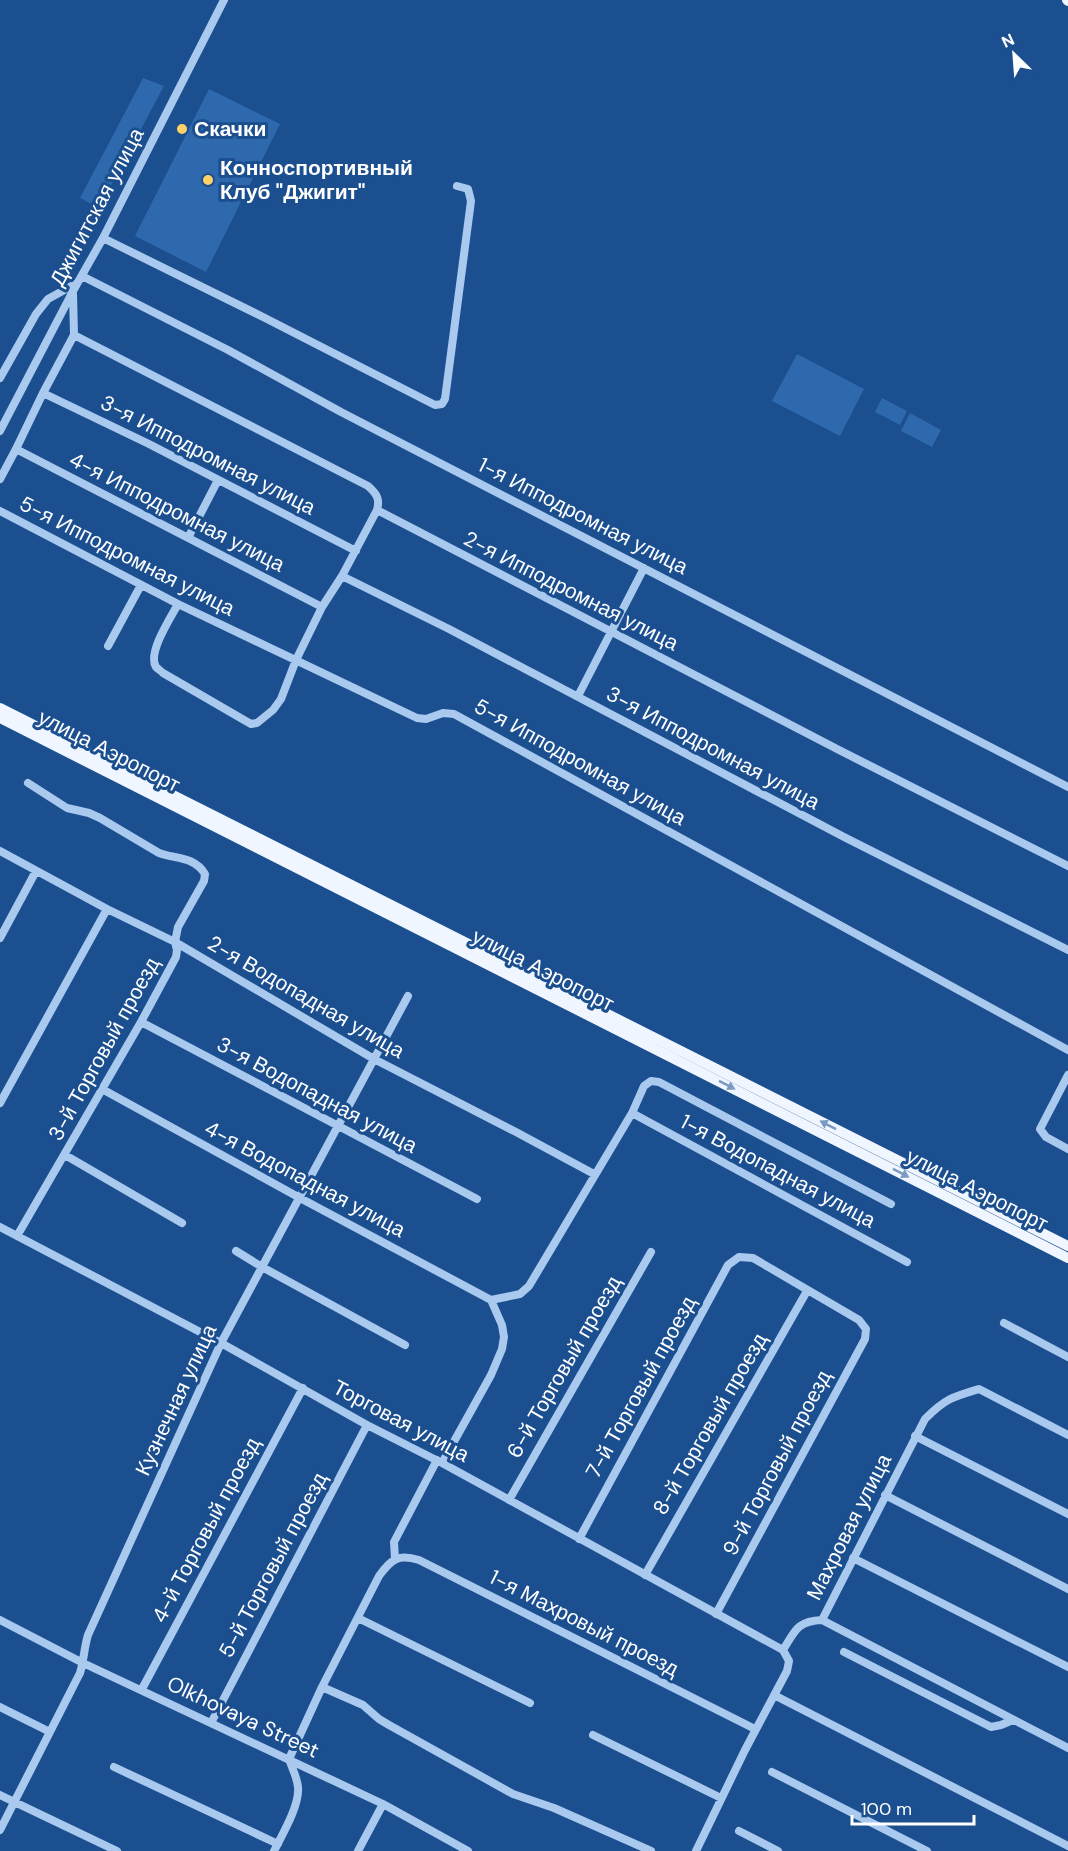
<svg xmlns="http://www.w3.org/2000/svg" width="1068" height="1851" viewBox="0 0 1068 1851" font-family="'DM Sans',sans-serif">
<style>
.green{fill:#2e69ad}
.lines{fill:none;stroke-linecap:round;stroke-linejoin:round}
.minor{stroke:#a9c9ee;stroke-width:8}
.major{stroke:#f0f6ff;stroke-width:10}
.oneway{fill:#7b9ac1}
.poi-dot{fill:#ffd166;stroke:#1b4f8f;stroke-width:2}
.labels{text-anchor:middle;stroke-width:6;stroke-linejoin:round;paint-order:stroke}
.poi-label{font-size:21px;font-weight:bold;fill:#fff;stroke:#1b4f8f;text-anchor:start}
.street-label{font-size:21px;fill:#fff;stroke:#1b4f8f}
</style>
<rect width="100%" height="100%" fill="#1b4f8f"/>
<path class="green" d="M143,78L164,86L99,208L80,198Z
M209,89L280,124L206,272L135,236Z
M797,354L864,389L840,436L772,401Z
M882,398L907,411L900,425L875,412Z
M910,413L941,430L932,447L901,431Z"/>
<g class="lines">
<path class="minor" d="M103,238L265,318L435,405L442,404L445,399L471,201L468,189L457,186
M82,276L228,350L341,412L1068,787
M74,335L368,486C377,494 380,499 377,510L839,750L1068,866
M0,378L36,314L48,299L77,283
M43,393L149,444L356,551
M0,431L73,291L103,238L224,0
M16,449L322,607
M0,479L16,449L43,393L74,335L73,294
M0,511L178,604L417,718L426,719L443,713L454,714L1068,1050
M188,538L218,480
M342,576L449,629L844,837L1068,950
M178,604C171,617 147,653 156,667C158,669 161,671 163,673L244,720L251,724L257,723L273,710L281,699L296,660L322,607L342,576L377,510
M108,646L141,585
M578,696L644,568
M0,851L107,909L175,942L374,1059L516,1132L594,1174
M0,938L36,871
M141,1022L477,1199
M1068,1075L1040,1129L1046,1137L1068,1149
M102,1089L300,1198L491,1300
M0,1103L107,909
M632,1113L907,1262
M65,1155L182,1223
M0,1227L221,1343L367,1425L442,1463L783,1650
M17,1236L141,1022L176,957L177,950L175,942L178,927L204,881L205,874C194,856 175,859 159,853L100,818L89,813L67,808L28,783
M236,1251L262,1267L405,1345
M491,1300L520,1294L529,1286L632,1113L644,1086L651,1081L659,1082L891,1204
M1004,1323L1068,1357
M915,1436L1068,1514
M442,1463L491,1375L502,1349L504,1337L502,1325L491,1300
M885,1495L1068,1589
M509,1500L651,1252
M579,1539L728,1265L739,1257L753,1258L859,1320L866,1329L865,1339L716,1614
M853,1558L1068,1667
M395,1559L394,1542L437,1460
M645,1575L807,1291
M358,1618L530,1703
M0,1620L83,1663L383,1804L468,1851
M822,1620L1068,1748
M844,1652L991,1727L1001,1725L1013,1720
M322,1687L363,1705L379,1719L389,1725L513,1794L554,1808L651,1851
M142,1689L303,1388
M774,1695L1068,1846
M0,1707L50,1732
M211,1723L367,1425
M593,1735L721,1798
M114,1767L278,1844
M772,1772L927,1851
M0,1795L117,1851
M0,1830L80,1673C84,1660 84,1648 88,1635L221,1343L408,996
M739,1831L778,1851
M274,1851C282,1835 300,1805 298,1787C297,1777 292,1768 289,1759L322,1687L379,1576C392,1558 399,1554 419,1560L755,1729
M358,1851L383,1804
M696,1851L745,1750L787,1671L789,1661L783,1650C795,1631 797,1621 822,1620L925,1419C945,1399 952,1397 979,1389L1068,1435"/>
<path class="major" d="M1067,0L1068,1
M0,708L1068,1246
M0,718L1068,1258"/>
</g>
<defs><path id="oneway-solid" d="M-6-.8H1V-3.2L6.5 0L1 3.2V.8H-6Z" transform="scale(1.5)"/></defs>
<g class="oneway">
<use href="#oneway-solid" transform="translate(727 1085) rotate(27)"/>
<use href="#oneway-solid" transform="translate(828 1125) rotate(-153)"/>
<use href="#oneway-solid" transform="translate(901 1173) rotate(27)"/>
</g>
<g class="poi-dot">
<circle cx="182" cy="129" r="6"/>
<circle cx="208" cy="180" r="6"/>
</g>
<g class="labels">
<g class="poi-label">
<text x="194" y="136">Скачки</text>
<text x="220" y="175">Конноспортивный<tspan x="220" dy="24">Клуб "Джигит"</tspan></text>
</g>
<g class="street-label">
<text transform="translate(97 207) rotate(-62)" y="7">Джигитская улица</text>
<text transform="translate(208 455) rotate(27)" y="7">3-я Ипподромная улица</text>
<text transform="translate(177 512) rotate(27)" y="7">4-я Ипподромная улица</text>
<text transform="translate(583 516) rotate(27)" y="7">1-я Ипподромная улица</text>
<text transform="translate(127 556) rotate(27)" y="7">5-я Ипподромная улица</text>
<text transform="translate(571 591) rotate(27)" y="7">2-я Ипподромная улица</text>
<text transform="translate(713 748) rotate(28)" y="7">3-я Ипподромная улица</text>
<text transform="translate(109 751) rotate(27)" y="7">улица Аэропорт</text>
<text transform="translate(580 762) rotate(29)" y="7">5-я Ипподромная улица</text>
<text transform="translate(543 970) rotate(27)" y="7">улица Аэропорт</text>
<text transform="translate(306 997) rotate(30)" y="7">2-я Водопадная улица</text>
<text transform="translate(104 1049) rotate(-61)" y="7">3-й Торговый проезд</text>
<text transform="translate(317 1095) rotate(28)" y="7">3-я Водопадная улица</text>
<text transform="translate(778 1171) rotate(28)" y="7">1-я Водопадная улица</text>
<text transform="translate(305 1179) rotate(28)" y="7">4-я Водопадная улица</text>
<text transform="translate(977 1190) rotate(27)" y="7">улица Аэропорт</text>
<text transform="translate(564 1367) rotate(-60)" y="7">6-й Торговый проезд</text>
<text transform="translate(641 1387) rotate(-61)" y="7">7-й Торговый проезд</text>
<text transform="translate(176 1400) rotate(-65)" y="7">Кузнечная улица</text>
<text transform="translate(401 1421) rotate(28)" y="7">Торговая улица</text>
<text transform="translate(710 1424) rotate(-60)" y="7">8-й Торговый проезд</text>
<text transform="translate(777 1463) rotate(-62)" y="7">9-й Торговый проезд</text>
<text transform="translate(849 1527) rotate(-63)" y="7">Махровая улица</text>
<text transform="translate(206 1530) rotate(-62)" y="7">4-й Торговый проезд</text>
<text transform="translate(273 1565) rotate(-62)" y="7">5-й Торговый проезд</text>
<text transform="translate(584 1623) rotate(27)" y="7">1-я Махровый проезд</text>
<text transform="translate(243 1717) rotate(25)" y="7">Olkhovaya Street</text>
</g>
</g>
<g transform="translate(1014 54) rotate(335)" stroke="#1b4f8f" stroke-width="4.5" paint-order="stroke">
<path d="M0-4.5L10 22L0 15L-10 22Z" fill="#ffffff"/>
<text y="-9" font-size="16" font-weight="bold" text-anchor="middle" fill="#ffffff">N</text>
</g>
<path d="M852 1815v9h122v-9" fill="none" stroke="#ffffff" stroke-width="3"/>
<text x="861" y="1815" font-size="18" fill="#ffffff" stroke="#1b4f8f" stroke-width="4.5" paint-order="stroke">100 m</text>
</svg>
